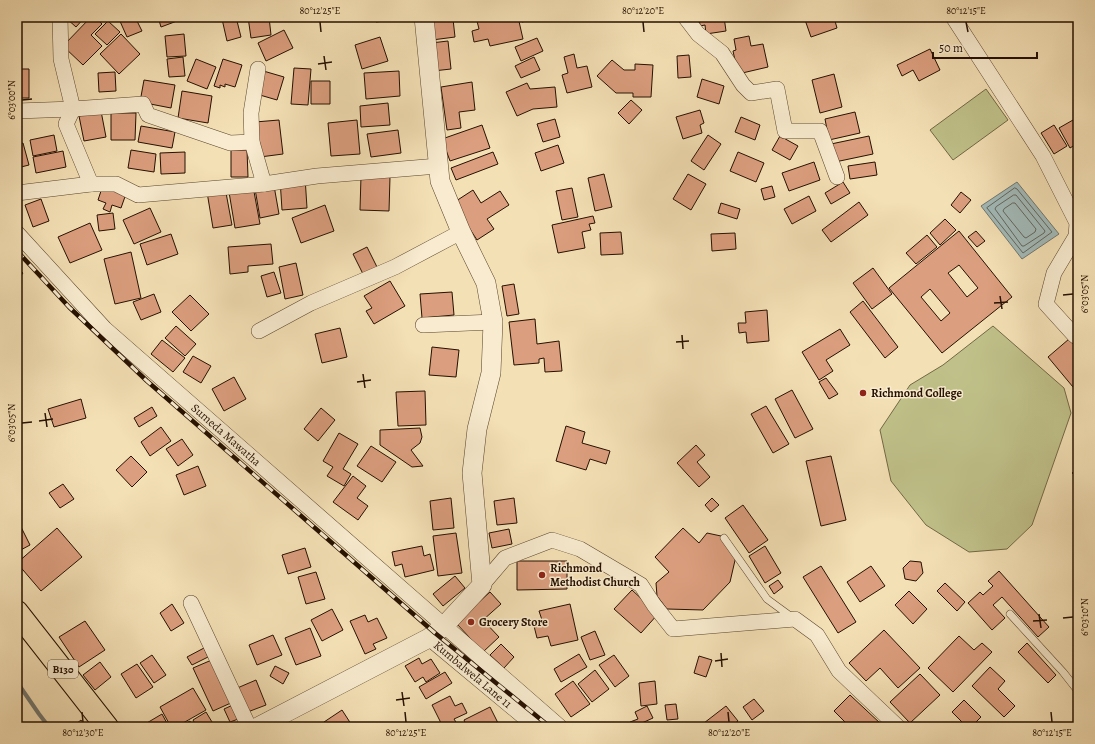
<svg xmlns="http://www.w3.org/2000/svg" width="1095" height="744" viewBox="0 0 1095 744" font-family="Alegreya,serif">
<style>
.green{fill:#c0c18a;stroke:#726845}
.water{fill:#a2bab9;stroke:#70766f}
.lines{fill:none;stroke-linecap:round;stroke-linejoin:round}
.shore{stroke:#64655c;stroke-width:1}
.stream{stroke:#70766f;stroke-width:4}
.building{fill:#db9e7e;stroke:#251000;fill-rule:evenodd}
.service-casing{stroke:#59442d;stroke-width:8}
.minor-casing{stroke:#59442d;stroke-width:16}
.tertiary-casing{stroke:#59442d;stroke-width:20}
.primary-casing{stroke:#251000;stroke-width:24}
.service{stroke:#f8ebcf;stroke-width:7}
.minor{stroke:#f8ebcf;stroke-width:15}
.tertiary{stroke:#f8ebcf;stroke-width:19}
.primary{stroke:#f4e0b5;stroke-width:22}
.rail-casing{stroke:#251000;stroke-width:4.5}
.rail{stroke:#f8ebcf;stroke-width:3;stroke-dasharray:9;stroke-linecap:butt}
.ticks{fill:none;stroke:#251000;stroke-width:1.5}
.poi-dot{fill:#8f2418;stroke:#f8ebcf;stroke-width:1.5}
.labels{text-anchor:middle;stroke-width:3;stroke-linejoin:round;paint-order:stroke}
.shield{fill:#f8ebcf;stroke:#64523e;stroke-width:1}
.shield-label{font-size:11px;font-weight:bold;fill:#251000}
.poi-label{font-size:12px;font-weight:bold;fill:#251000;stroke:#f8ebcf;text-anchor:start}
.street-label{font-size:12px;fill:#251000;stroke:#f8ebcf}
.neatline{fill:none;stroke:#251000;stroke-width:1.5}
.ticks-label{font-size:10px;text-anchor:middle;fill:#251000}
</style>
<rect width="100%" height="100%" fill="#f4e0b5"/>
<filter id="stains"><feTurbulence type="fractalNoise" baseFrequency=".005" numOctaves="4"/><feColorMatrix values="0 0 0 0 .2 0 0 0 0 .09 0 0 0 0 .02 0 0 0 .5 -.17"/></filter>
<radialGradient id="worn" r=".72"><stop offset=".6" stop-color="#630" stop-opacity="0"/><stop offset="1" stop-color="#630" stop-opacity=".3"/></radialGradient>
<path class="green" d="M986,89L1008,120L953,160L930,130Z
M993,326L1064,388L1071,413L1032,525L1007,549L969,552L926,525L891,481L880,430L910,385L943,365Z"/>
<path class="water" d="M1017,182L1059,234L1022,259L981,206Z"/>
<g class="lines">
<path class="shore" d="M1015,188L1017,189L1052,232L1023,253L987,208Z
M1014,195H1016L1045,231L1044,233L1024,246H1022L995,209L996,207Z
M1013,203H1015L1036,229L1035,232L1026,238L1024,237L1003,211L1004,209Z"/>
<path class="stream" d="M17,682L39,714L49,727"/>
</g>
<path class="building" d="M67,17H85L76,27L66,18Z
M91,17H95L102,24L91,35L102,46L83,65L63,46Z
M123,17H135L142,31L127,37L119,19Z
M158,17H185V18L161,27Z
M229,17H236L241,37L227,41L222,19Z
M248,17H269L271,35L251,38Z
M375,17H399L400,19L376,22Z
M476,17H518L523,39L490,46L488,39L474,42L472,31L479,29Z
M521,17H543L522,22Z
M637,17H658L638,20Z
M699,17H724L726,31L706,34L705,25L700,26Z
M804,17H841V19L835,21L837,28L811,37Z
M453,19L455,37L432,40L429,22Z
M108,21L120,32L107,45L95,34Z
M284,30L293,48L266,61L258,43Z
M121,34L140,54L119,74L100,54Z
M184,34L186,56L167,57L165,36Z
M749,36L751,46L763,44L768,67L738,74L733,51L736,50L734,39Z
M380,37L388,61L362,69L355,45Z
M537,38L543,51L521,61L515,47Z
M448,41L451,69L433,71L431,43Z
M930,49L940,70L919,81L913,70L902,76L897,65Z
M574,54L577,68L587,66L592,87L567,93L562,75L568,73L564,57Z
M689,55L691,77L678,78L677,56Z
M183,57L185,76L169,77L167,59Z
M534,57L540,70L521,78L515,66Z
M196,59L216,67L207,89L187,81Z
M223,59L242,65L235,87L225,84V87L220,85V88L214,86Z
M612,60L624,70H635V64L653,65L651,97H633V93H616L597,76Z
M294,68L311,69L308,105L291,104Z
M17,69H29V98H17Z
M260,70L284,77L277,100L253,93Z
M399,71L400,96L366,99L364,73Z
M115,72L116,91L99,92L98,73Z
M834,74L842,107L820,113L812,80Z
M702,79L724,86L719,104L697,97Z
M144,80L175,85L171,108L140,102Z
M311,81H330V104H311Z
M472,82L475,110L459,112L461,128L447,130L441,87Z
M527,83L530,89L555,87L557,107L533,109L517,116L506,92Z
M182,91L212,96L208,123L178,118Z
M631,100L642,110L629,124L618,113Z
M388,103L390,125L361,127L360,106Z
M700,110L704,123L700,125L702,133L683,139L676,117Z
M101,111L106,137L84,141L79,116Z
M855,112L860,133L829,140L825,119Z
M111,113H136L135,140H111Z
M741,117L760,125L755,140L735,132Z
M555,119L560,137L543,142L537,124Z
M279,120L283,154L260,157L255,122Z
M357,120L360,154L331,156L328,123Z
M1073,120L1078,128V143L1070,148L1059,128Z
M482,125L490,148L450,161L442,139Z
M1054,125L1067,146L1054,154L1041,133Z
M141,126L175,132L172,148L138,142Z
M398,130L401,153L371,157L367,134Z
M54,135L57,151L33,156L30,140Z
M708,135L721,144L704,170L691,161Z
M780,136L798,146L790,160L772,150Z
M869,136L873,154L835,162L831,144Z
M23,143L29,165L17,168V145Z
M558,145L564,163L541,171L535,153Z
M131,150L156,154L154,172L128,168Z
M231,150H247L248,177H231Z
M63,151L66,167L36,173L33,157Z
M185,152V173L161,174L160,153Z
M493,152L498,164L456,180L451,168Z
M738,152L764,163L756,182L730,171Z
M814,162L820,180L789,191L782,173Z
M875,162L877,175L850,179L848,166Z
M1078,170V178L1074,176Z
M604,174L612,207L595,211L588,178Z
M688,174L706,184L691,210L673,199Z
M361,176L390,177L389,211L360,210Z
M305,177L307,208L282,210L280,179Z
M273,180L279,214L260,218L254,183Z
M252,181L260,224L235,228L228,186Z
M104,182L127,191L121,208L112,205L110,212L103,209L106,203L98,200Z
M224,182L232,225L213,228L206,186Z
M843,182L850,193L831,204L825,193Z
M772,186L775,197L764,200L761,189Z
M572,188L578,217L562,220L556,191Z
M473,190L481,203L500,191L509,205L487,219L494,229L477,240L453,203Z
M961,192L971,200L960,213L951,205Z
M809,196L816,211L792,224L784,209Z
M41,199L49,221L33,227L25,205Z
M859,202L868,215L831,242L822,230Z
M721,203L740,209L737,219L718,213Z
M325,205L334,231L301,243L292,218Z
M150,208L161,232L134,244L123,220Z
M113,213L115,229L99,231L97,215Z
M593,216L595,223L589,224L591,230L582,232L585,248L558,253L552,225Z
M945,219L956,230L940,245L930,233Z
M90,223L102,250L70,263L58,237Z
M959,231L1012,297L942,353L889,288ZM959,265L978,288L967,297L948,273ZM930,289L950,313L941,321L921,297Z
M976,231L985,241L977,247L968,237Z
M621,232L623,254L601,255L600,233Z
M735,233L736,249L712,251L711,234Z
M171,234L178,254L147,265L140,244Z
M927,235L937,247L916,264L906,253Z
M271,244L273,264L248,266V272L230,274L228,247Z
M367,247L379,271L365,278L353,254Z
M131,252L141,298L115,304L104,259Z
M296,263L303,295L285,299L279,267Z
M17,268L23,273L17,281Z
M873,268L892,294L872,309L853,283Z
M274,272L281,293L267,297L261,276Z
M390,281L405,306L374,324L366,311L372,308L364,296Z
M514,284L519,314L507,316L502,286Z
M452,292L454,315L422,318L420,294Z
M154,294L161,312L141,320L133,302Z
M190,295L209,314L191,331L172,312Z
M863,301L898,347L885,358L850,312Z
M767,310L769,341L747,343L746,332L739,333L738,323H746L745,312Z
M535,319L537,344L559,341L562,371L545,372L544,358L539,359V363L514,365L509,322Z
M176,326L196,344L185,356L165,338Z
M340,328L347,357L322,363L315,334Z
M840,329L850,345L826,360L833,371L819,380L802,352Z
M1069,339L1078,349V393L1048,357Z
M162,340L185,358L173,372L151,354Z
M432,347L459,350L456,377L429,375Z
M193,356L211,366L201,383L183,372Z
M234,377L246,399L224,411L212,389Z
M826,378L838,394L829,399L819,382Z
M792,390L813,429L795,438L775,399Z
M425,391L426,425L398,426L396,392Z
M81,399L86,418L54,427L48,409Z
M766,406L789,444L773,453L751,414Z
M152,407L157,416L139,427L134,418Z
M321,408L335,420L318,441L304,429Z
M566,426L585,432L582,443L610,451L606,464L590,459L586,470L556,461Z
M161,427L171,441L150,456L141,442Z
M420,428L422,437L420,443L411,450L423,466L412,467L380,445V430Z
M339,433L358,444L343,469L351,474L344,486L327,476L333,467L323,461Z
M182,439L193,455L178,466L166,449Z
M696,445L705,455L697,462L710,477L699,487L677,463Z
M371,446L396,462L382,482L357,466Z
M131,456L147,472L132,487L116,470Z
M831,456L846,520L821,526L806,461Z
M198,466L206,486L184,495L176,475Z
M1078,467V479L1072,473Z
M353,476L366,486L357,498L368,506L358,520L333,502Z
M63,484L74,499L60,508L49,493Z
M451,498L454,528L433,530L430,501Z
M514,498L517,523L497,525L494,501Z
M712,498L719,505L711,512L705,505Z
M743,505L768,540L749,553L725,518Z
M20,525L30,545L17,552V527Z
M57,528L82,557L41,591L17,563Z
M683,528L699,543L707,533L721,536L736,556L730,582L703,610L667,609L657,596L656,583L669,572L655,557Z
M509,529L512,544L492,548L489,533Z
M456,533L462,573L438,576L433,536Z
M422,546L424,556L430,554L434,570L405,577L402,564L395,566L392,552Z
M765,546L781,573L765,583L749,556Z
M305,548L311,567L288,574L282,555Z
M517,561H567V589L517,590Z
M910,561L921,562L923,573L916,581L905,579L903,568Z
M821,566L856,622L838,633L803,577Z
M871,566L885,586L860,602L847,582Z
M999,571L1049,627L1038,637L1002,597L993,605L1005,618L992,630L968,603L980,592L983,595L993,586L988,581Z
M316,572L325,599L306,604L298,577Z
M455,576L465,588L443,606L433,594Z
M778,580L783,587L774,594L769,586Z
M945,583L965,602L957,611L937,591Z
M632,590L658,614L641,633L614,609Z
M909,591L927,609L913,624L895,605Z
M490,592L501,604L483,620L499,637L483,652L456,623Z
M172,604L184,623L171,631L160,613Z
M570,604L578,640L551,646L548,636L537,638L533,622L542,620L539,611Z
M332,609L343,630L322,641L311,620Z
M365,615L368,622L377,618L387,638L373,644L376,649L365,654L350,621Z
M85,621L105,650L79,667L59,637Z
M310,628L321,656L296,665L285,638Z
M884,630L920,668L898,688L880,668L866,681L849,663Z
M595,631L605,655L590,660L581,637Z
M273,635L282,655L257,665L249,645Z
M959,636L974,650L982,643L992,652L953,692L928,668Z
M1027,643L1056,675L1048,683L1018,652Z
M501,644L514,657L504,668L490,655Z
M204,648L208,657L192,665L187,657Z
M579,654L587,667L561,682L554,669Z
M152,655L166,675L154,683L140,663Z
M614,655L629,676L615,687L599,665Z
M699,656L712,660L706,677L694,673Z
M419,658L422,664L431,659L440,673L426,682L423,677L415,682L405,666Z
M214,659L233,702L213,711L193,668Z
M100,662L111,677L95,690L83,675Z
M137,664L153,687L136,698L121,674Z
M275,666L289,673L283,684L270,676Z
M990,667L1005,681L998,689L1015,706L1004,717L972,686Z
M595,670L609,689L592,702L578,684Z
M445,672L452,683L426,699L419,687Z
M920,674L940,695L910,723L890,702Z
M256,680L266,705L245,713L235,689Z
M573,681L590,704L571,717L555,694Z
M655,681L657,704L641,706L639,683Z
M193,688L206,710L176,727H171L160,707Z
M850,695L881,724L878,727H850L834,711Z
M450,696L455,706L462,703L467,713L454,719L459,727H438L442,725L432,705Z
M754,699L764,711L752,720L743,707Z
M964,700L981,717L971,727H967L952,712Z
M235,704L241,718L230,722L224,709Z
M676,704L678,719L667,720L665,705Z
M647,706L653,718L633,727L630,722L638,719L635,712Z
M726,706L738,721L730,727H707L704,723Z
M490,707L500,727H467L464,720Z
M342,710L353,727H327L324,722Z
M206,712L215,727H197L193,720Z
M162,714L169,727H140Z
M81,720L86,727H72Z
M190,721L193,727H180Z"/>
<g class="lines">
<g class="service-casing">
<path id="service" d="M724,538L767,599L793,618
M1010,614L1063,672L1078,691"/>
</g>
<g class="minor-casing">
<g id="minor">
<path d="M60,17L61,59L73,109L66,124L91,184"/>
<path d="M685,17L698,34L722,53L743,85L751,93L777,89L785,131H820L837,177"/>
<path d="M953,17L1043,156L1077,223L1076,236L1054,273L1046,304L1075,336"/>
<path d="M258,69L251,113L252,142L264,184"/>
<path d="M17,111L73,109L143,104L148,115L230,143L252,142"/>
<path d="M17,193L91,184H116L138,195L264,184L317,176L438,166"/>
<path id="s1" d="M17,233L105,329L560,727"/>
<path d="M423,325L493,322"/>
<path d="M259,331L311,303L395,267L461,232"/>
<path d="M482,585L505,558L552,540L580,549L641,585L654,605L673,629L795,619L817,635L839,671L898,727"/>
<path d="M191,603L249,727"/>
<path id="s2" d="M429,638L536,727"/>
</g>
</g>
<g class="tertiary-casing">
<path id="tertiary" d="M258,727L429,638L444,626L482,585L472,473L477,429L491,373L493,322L486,283L461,232L440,181L424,17"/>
</g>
<g class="primary-casing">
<path id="primary" d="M17,612L107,727"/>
</g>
<use href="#service" class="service"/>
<use href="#minor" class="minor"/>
<use href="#tertiary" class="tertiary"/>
<use href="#primary" class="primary"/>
<g class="rail-casing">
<path id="rail" d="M17,251L69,307L147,381L435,633L550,727"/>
</g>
<use href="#rail" class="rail"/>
</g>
<path class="ticks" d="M320,22L321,32M643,22L644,32M966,22L968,32M324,56L326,70M318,64L332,62M22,100L32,99M1063,295L1073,294M1000,296L1002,309M994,303L1008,302M682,335L683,349M676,342L689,341M363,374L365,388M357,382L371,380M45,413L47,427M39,421L53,419M22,423L32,422M1039,614L1041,628M1063,618L1073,617M1033,621L1047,620M721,653L722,667M715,661L728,659M402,692L404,706M396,700L410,698M82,712L83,722M405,712L406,722M728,712L729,722M1051,712L1052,722"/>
<g class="poi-dot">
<circle cx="863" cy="393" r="4"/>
<circle cx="542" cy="575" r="4"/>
<circle cx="471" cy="622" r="4"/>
</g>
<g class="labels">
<rect class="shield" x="48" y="660" width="30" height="18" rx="3"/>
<g class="shield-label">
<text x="63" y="673">B130</text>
</g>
<g class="poi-label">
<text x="871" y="397">Richmond College</text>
<text x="550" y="572">Richmond<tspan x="550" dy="14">Methodist Church</tspan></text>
<text x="479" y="626">Grocery Store</text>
</g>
<g class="street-label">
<text dy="4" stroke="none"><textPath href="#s1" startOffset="291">Sumeda Mawatha</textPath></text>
<text dy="4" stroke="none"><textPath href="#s2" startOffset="57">Kumbalwela Lane 11</textPath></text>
</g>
</g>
<rect width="1095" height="744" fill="none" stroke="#f4e0b5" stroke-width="44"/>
<path d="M933 52v6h104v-6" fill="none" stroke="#251000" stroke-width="2"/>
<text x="939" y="52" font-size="12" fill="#251000" stroke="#f8ebcf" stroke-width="3" paint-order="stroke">50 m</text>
<rect x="22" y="22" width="1051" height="700" class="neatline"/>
<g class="ticks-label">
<text x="320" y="14">80°12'25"E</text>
<text x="643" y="14">80°12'20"E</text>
<text x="966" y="14">80°12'15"E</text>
<text transform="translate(11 100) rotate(-90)" y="4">6°03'00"N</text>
<text transform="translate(1084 294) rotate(-90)" y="4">6°03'05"N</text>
<text transform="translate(11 423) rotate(-90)" y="4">6°03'05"N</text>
<text transform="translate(1084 617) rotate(-90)" y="4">6°03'10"N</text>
<text x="83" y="736">80°12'30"E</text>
<text x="406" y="736">80°12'25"E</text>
<text x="729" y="736">80°12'20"E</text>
<text x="1052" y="736">80°12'15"E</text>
</g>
<rect width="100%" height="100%" filter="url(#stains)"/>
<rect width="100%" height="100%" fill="url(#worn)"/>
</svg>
